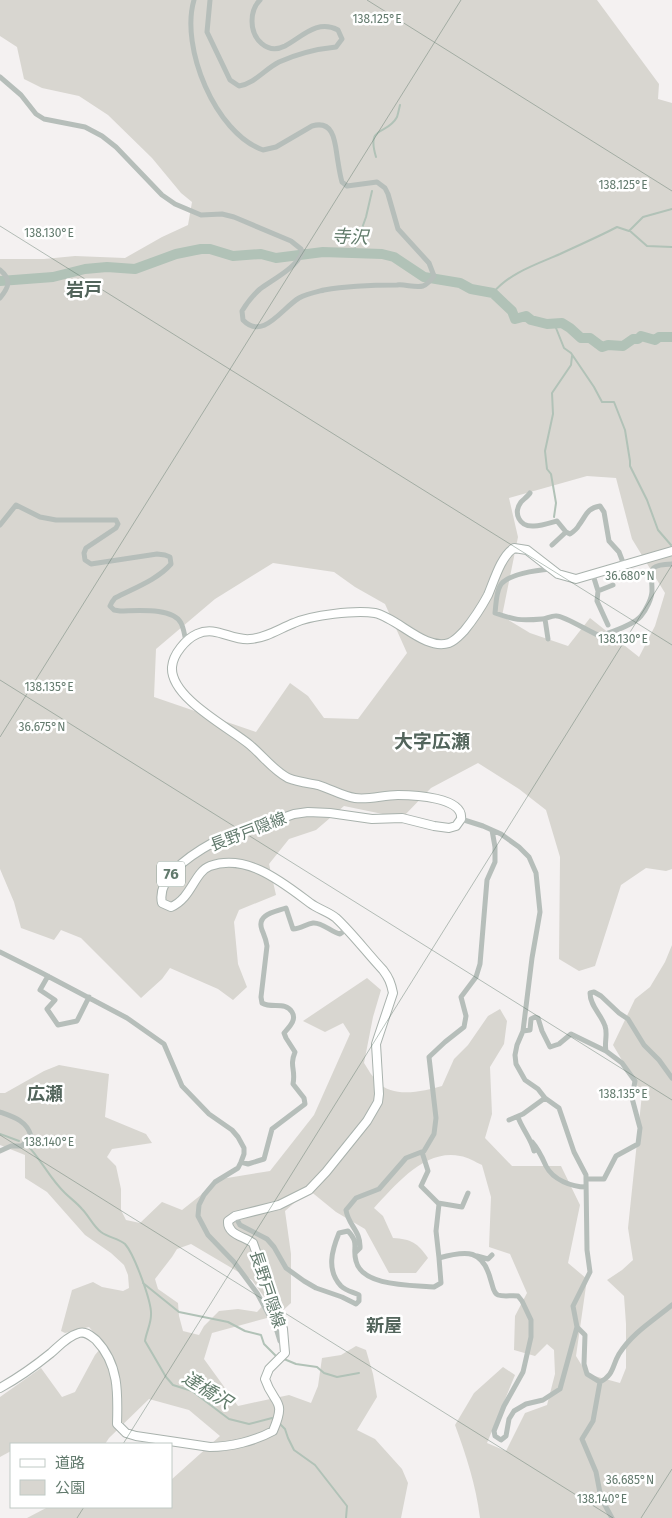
<svg xmlns="http://www.w3.org/2000/svg" width="672" height="1518" viewBox="0 0 672 1518" font-family="'Fira Sans','Noto Sans JP',sans-serif">
<style>
.green{fill:#d8d6d0;fill-rule:evenodd}
.lines{fill:none;stroke-linecap:round;stroke-linejoin:round}
.stream{stroke:#b1c2b7;stroke-width:2}
.river{stroke:#b1c2b7;stroke-width:10}
.primary-casing{stroke:#a9b2ad;stroke-width:10}
.minor{stroke:#b6beba;stroke-width:5}
.primary{stroke:#fff;stroke-width:8}
.ticks{fill:none;stroke:#627a6d;stroke-width:1;stroke-opacity:0.45}
.labels{text-anchor:middle;stroke-width:5;stroke-linejoin:round;paint-order:stroke}
.shield{fill:#fff;stroke:#91a299;stroke-width:1}
.shield-label{font-size:15px;font-weight:bold;fill:#627a6d}
.street-label{font-size:16px;fill:#627a6d;stroke:#fff}
.water-label{font-size:18px;font-style:italic;fill:#627c6b;stroke:#fff}
.neighbourhood-label{font-size:18px;font-weight:bold;fill:#53655c;stroke:#fff}
.quarter-label{font-size:19px;font-weight:bold;fill:#53655c;stroke:#fff}
.ticks-label{font-size:12px;text-anchor:middle;fill:#627a6d;stroke:#fff;stroke-width:5;stroke-linejoin:round;paint-order:stroke}
</style>
<rect width="100%" height="100%" fill="#f4f1f1"/>
<path class="green" d="M0,0H597L659,84L658,99L672,103V869L666,871L646,868L621,885L595,966L579,971L559,959L560,857L546,810L519,789L478,763L431,788L402,818L344,806L316,830L289,839L269,864L276,895L239,910L234,922L238,964L247,987L233,1000L218,989L170,968L162,979L141,998L81,938L61,930L54,940L21,928L14,902L0,869V259H44L75,256L125,258L162,237L188,225L192,202L181,193L152,158L108,115L79,96L42,88L24,79L17,47L0,36ZM587,476L616,478L632,539L665,593L655,626L639,657L590,618L568,646L530,633L502,616L518,537L509,498ZM273,563L334,572L355,587L385,604L407,653L358,719L324,718L308,696L290,683L256,732L154,697L156,649L215,599Z
M672,945V1518H480C476,1485 466,1455 455,1425L474,1393L503,1367L515,1375L487,1443L506,1451L525,1413L547,1405L555,1374L554,1350L547,1344L535,1356L514,1350L515,1316L527,1293L510,1254L489,1247L491,1197L482,1165C475,1162 468,1157 460,1156C424,1149 396,1185 374,1208L383,1216L393,1238C411,1239 418,1243 428,1258L416,1273H389L365,1229L336,1212L309,1190L285,1211L291,1254V1303L278,1315L212,1333L204,1359L238,1406L289,1395L311,1403L318,1386L322,1358L341,1355L356,1346L366,1350L373,1374L377,1397L357,1430L375,1439L402,1469L408,1483L401,1518H27L48,1507H171V1480L220,1436L189,1410L149,1399L109,1438L105,1444H11V1451L0,1457V1397L41,1368L62,1397L75,1392L95,1355L104,1344L89,1327L65,1333L61,1331L72,1290L93,1282L102,1287L123,1291L129,1288L128,1275L124,1265L111,1253L85,1235L47,1192L25,1178V1155L0,1145V1093H5L44,1071L59,1065L109,1074L105,1117L146,1134L152,1143L112,1149L107,1157L116,1166L121,1189V1210L126,1220L140,1223L162,1202L182,1210L221,1179L270,1171L314,1115L350,1034L343,1023L325,1032L303,1021L367,978L381,990L373,1017L364,1063C368,1069 372,1077 378,1082C393,1099 424,1091 442,1086L454,1059L468,1045L488,1016L500,1009L507,1021L504,1044L490,1067L492,1114L485,1138L512,1166H561L580,1205L568,1263L587,1279L576,1356L587,1374L620,1383L626,1368V1324L624,1296L607,1280L622,1270L633,1260L628,1228L642,1094L613,1045L635,999L650,987L665,962ZM191,1244L252,1280L267,1301L257,1312L238,1309L219,1311L204,1326L199,1335L183,1331L179,1316L178,1303L158,1289L155,1279L172,1257L177,1249Z"/>
<g class="lines">
<path class="stream" d="M376,157C366,124 387,136 397,117C398,114 399,109 400,105
M630,231L647,246L672,247
M353,253L366,217L372,191
M493,293C509,273 537,264 560,254C579,245 598,237 617,227L629,231L643,217L672,209
M554,323L564,348L571,353L594,387L602,402H614L625,430L630,461V466L647,500L658,530L671,545
M554,517L556,503L551,474L547,469L545,451L553,414L552,393L571,365L572,356
M0,1134L19,1141
M27,1145C41,1159 50,1179 65,1193C70,1198 77,1203 82,1209C89,1216 93,1226 101,1232C109,1238 118,1238 125,1244C134,1254 152,1302 151,1315C151,1324 146,1333 145,1341L166,1377L173,1385L192,1391L229,1419L249,1424L272,1418L274,1420
M143,1283L179,1312L228,1322L245,1331L261,1335L264,1344L275,1355
M284,1359L296,1364L317,1367L324,1373L337,1377L359,1373
M278,1422L285,1429L288,1438L294,1450L315,1465L347,1506L346,1518"/>
<path class="river" d="M0,281L53,277L85,269L107,267L135,269L176,254L201,249H210L233,256L261,254L276,258L323,252L382,254L394,257L424,277L460,283L471,289L493,293L512,311L515,319L526,316L531,320L547,324L562,323L570,328L581,338H590L602,347L608,345L623,346L633,339H638L641,336L655,340L659,337H672"/>
<g class="primary-casing">
<path id="primary" d="M0,1388C18,1378 35,1366 51,1353C59,1346 68,1336 79,1333C86,1331 91,1336 96,1340C119,1364 118,1393 117,1424L126,1433L136,1436L210,1447C230,1447 255,1441 273,1431C287,1398 274,1406 265,1379L269,1369L285,1353L283,1329L253,1243C243,1236 227,1234 228,1221L235,1216L279,1205L309,1190L326,1172L367,1121L378,1102L379,1094L376,1044L393,993C391,983 389,978 383,970C367,953 353,934 336,918C329,912 318,909 310,903C282,882 247,853 210,866C194,872 192,898 171,907L162,903C156,876 194,853 214,842L294,814L308,812L330,813L372,819L402,818L434,826L449,828L456,826L461,819C464,797 413,795 398,795C383,795 370,800 355,798C342,796 331,789 318,785C308,783 298,782 288,778C273,770 263,756 250,745C230,728 170,698 172,667C173,654 186,639 197,634C216,625 231,641 250,639C266,638 279,629 294,623C312,615 355,610 375,613C398,618 425,651 449,643C455,641 460,635 464,631C473,620 481,608 488,595C494,581 501,556 514,548L527,550L558,574L576,579L672,551"/>
</g>
<path class="minor" d="M210,0L207,32L230,80L239,86C254,84 265,69 279,62C297,54 316,49 336,47L342,39L338,30C317,19 302,37 285,46C267,55 252,39 252,21C252,13 254,6 260,0
M0,77L21,95L36,114L44,119L85,127L102,136L116,147L162,195L175,204L201,215L222,214L234,217L291,241L301,249L302,252C298,267 272,280 260,289C253,295 247,303 242,311L243,320C263,341 282,308 299,298C306,294 316,292 324,290C347,286 373,285 397,285C405,284 415,288 423,286C428,284 431,280 434,276L429,263L398,229L388,194L385,188L377,182L347,186L342,182C340,175 339,168 338,162C335,146 336,119 312,126L276,147L263,150C215,133 180,47 194,0
M0,270C12,280 9,287 0,298
M530,493C528,496 524,499 521,502C513,513 519,527 534,526C541,526 550,523 557,521L566,532
M0,525L16,505L40,517L56,520H116L118,524L116,528L86,548L84,553L85,560L91,564L157,554L165,555L170,557L171,564C157,580 134,588 115,598L112,602L110,606L114,610L120,611C136,611 172,607 181,623C184,629 185,636 186,643
M552,545L566,532L570,534C573,532 577,529 579,525C586,516 587,508 600,506L604,512L609,541L619,552L624,565
M551,569C538,570 506,574 500,586C496,593 496,605 495,613C515,620 520,621 542,619C546,619 552,615 557,616C564,616 590,632 600,636C611,632 634,625 641,616C646,610 652,598 652,591C652,570 646,565 672,564
M593,575L598,591L613,585
M598,591L597,601L608,625
M545,619L548,639
M0,952L40,972L127,1018L164,1044L182,1086L209,1114L232,1130L238,1137L244,1148V1154L241,1162L238,1168L215,1182L204,1195L199,1205L198,1216L208,1235L234,1262L257,1293L276,1328L280,1341L284,1345
M48,976L40,990L55,1000L47,1009L58,1025L77,1021L89,997
M523,1031L530,1030L531,1019L535,1017L538,1018L542,1031L550,1047L559,1044L571,1034L606,1051C604,1043 608,1034 605,1026C601,1014 590,1006 590,993L594,992L601,996L619,1013L628,1019L644,1045L659,1060L672,1078
M0,1112C14,1117 27,1121 31,1136L22,1146H11L0,1151
M518,1117C522,1129 531,1138 534,1151
M509,1120L523,1114L545,1098
M532,1142C539,1150 542,1157 546,1166C553,1180 572,1187 586,1187
M422,1152L428,1171L421,1186L439,1204L436,1231L439,1258
M241,1162L248,1164L264,1159L272,1129L305,1104L304,1098L293,1084C296,1069 289,1067 295,1052L286,1038L284,1033C289,1027 297,1020 292,1012C285,1001 272,1009 262,1003L261,997L267,946C266,939 264,935 262,930C256,914 275,912 286,908L293,929C301,929 306,924 313,923C322,922 331,932 340,934L347,929
M586,1179H604L616,1156L638,1144L640,1128L632,1098L635,1081L622,1063L606,1051
M438,1203L462,1207L468,1193
M235,1216L240,1225L267,1239L274,1247L286,1268L304,1281L316,1288L342,1297L356,1304L359,1301V1295C353,1292 346,1291 341,1286C326,1270 332,1250 339,1233L348,1231C360,1244 352,1247 356,1261C362,1287 413,1285 434,1287L441,1283L439,1258C467,1250 483,1249 491,1281C493,1286 493,1293 498,1295C504,1297 512,1295 518,1296L522,1301L531,1320V1337L523,1372L504,1406L494,1431L495,1436L501,1440L506,1436L509,1419L514,1411L526,1404L543,1400L560,1389L577,1327L573,1306L590,1272L587,1250L586,1179V1175L574,1152L559,1108L545,1098L538,1089L525,1080L516,1064L515,1055L517,1045L523,1031L532,958L540,912L536,873L529,857L519,847L501,834L483,826L461,819
M356,1252L360,1248C361,1231 348,1225 346,1210L356,1198L379,1189L406,1158L424,1151L434,1134L436,1118L429,1057L445,1042L464,1027L466,1016L461,997L476,977L480,964L487,880L495,862V847L492,830
M477,1256L488,1259L492,1255
M577,1327L585,1335L584,1364L587,1374L600,1382
M600,1382L593,1421L582,1439L596,1472L601,1498L612,1518
M600,1382C614,1375 612,1366 619,1354C632,1333 654,1320 672,1305"/>
<use href="#primary" class="primary"/>
</g>
<path class="ticks" d="M367,0L672,191M0,226L672,645M0,680L672,1100M0,737L461,0M0,1135L613,1518M123,1444L672,565M77,1518L84,1507M641,1518L672,1469"/>
<g class="labels">
<rect class="shield" x="157" y="861.5" width="28" height="25" rx="4"/>
<g class="shield-label">
<text x="171" y="879">76</text>
</g>
<g class="street-label">
<text transform="translate(248 831) rotate(-21)" y="6">長野戸隠線</text>
<text transform="translate(268 1289) rotate(72)" y="6">長野戸隠線</text>
</g>
<g class="water-label">
<text transform="translate(350 237) rotate(2)" y="6">寺沢</text>
<text transform="translate(207 1390) rotate(32)" y="6">達橋沢</text>
</g>
<g class="neighbourhood-label">
<text x="84" y="296">岩戸</text>
<text x="45" y="1100">広瀬</text>
<text x="384" y="1332">新屋</text>
</g>
<g class="quarter-label">
<text x="432" y="748">大字広瀬</text>
</g>
</g>
<g class="ticks-label">
<text x="377" y="23">138.125°E</text>
<text x="623" y="189">138.125°E</text>
<text x="49" y="237">138.130°E</text>
<text x="630" y="580">36.680°N</text>
<text x="623" y="643">138.130°E</text>
<text x="49" y="691">138.135°E</text>
<text x="42" y="731">36.675°N</text>
<text x="623" y="1098">138.135°E</text>
<text x="49" y="1146">138.140°E</text>
<text x="630" y="1484">36.685°N</text>
<text x="602" y="1503">138.140°E</text>
</g>
<rect x="10" y="1443" width="162" height="65" fill="#ffffff" stroke="#c0cac5"/>
<rect x="20" y="1459" width="25" height="8" fill="#ffffff" stroke="#c0cac5"/>
<text x="55" y="1468" font-size="15" fill="#627a6d">道路</text>
<rect x="20" y="1480" width="25" height="15" fill="#d8d6d0" stroke="#c0cac5"/>
<text x="55" y="1493" font-size="15" fill="#627a6d">公園</text>
</svg>
